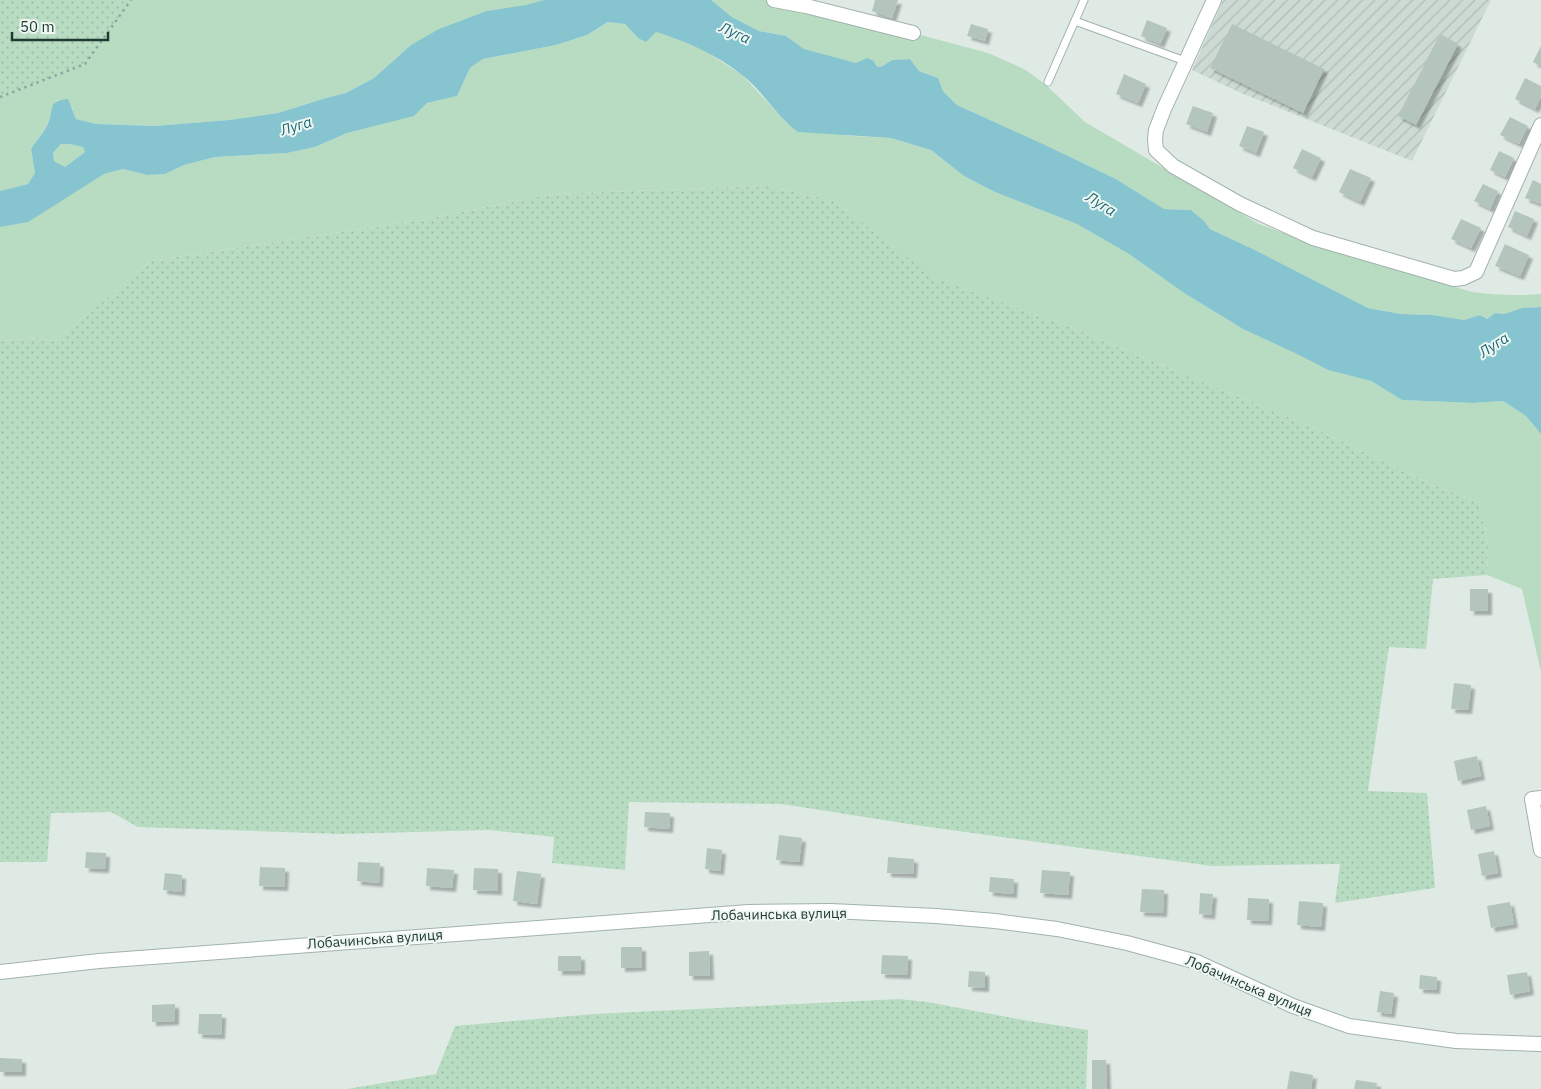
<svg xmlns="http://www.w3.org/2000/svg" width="1541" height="1089" viewBox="0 0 1541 1089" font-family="'IBM Plex Sans',sans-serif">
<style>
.industrial{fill:url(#industrial-furrows)}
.green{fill:#b7dcc1}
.garden{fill:url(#garden-dots)}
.water{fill:#86c5d0;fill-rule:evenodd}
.building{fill:#b4c5be;filter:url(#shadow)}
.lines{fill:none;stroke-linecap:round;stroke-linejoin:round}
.service-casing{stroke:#a2b2ac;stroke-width:9}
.minor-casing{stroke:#a2b2ac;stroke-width:16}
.path{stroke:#7fae9f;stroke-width:2.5;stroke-dasharray:2.5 4;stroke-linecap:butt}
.service{stroke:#fff;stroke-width:7}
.minor{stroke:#fff;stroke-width:14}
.labels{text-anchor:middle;stroke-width:4;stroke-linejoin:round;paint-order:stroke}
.street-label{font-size:14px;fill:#203a33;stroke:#eff7f3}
.water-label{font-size:15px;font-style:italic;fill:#1a6776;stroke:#eff7f3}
</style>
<defs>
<pattern id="industrial-furrows" width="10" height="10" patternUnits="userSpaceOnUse" patternTransform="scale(1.25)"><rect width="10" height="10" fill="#cddad4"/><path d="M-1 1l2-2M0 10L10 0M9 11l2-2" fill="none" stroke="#b0bcb6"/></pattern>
<pattern id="garden-dots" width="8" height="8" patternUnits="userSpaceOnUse" patternTransform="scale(1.25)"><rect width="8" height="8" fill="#b7dcc1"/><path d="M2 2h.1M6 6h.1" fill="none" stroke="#9dbea6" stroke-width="1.8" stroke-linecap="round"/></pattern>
<filter id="shadow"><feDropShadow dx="4" dy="4" stdDeviation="1" flood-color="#0004"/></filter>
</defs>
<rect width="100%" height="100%" fill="#dfeae5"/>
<path class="industrial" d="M1223,0H1491L1412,161L1241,93L1192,70Z"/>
<path class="green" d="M131,0H544L411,45L374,78L346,93L326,98L278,113L229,120L155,126L96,124L76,119L72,108L58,100C49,108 53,112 49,121C44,131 37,140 31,149L35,173L28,184L0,191V97L85,64Z
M711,0H774L913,33L988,53L1024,69L1045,84L1085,122L1259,224L1319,246L1472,292C1495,295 1518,296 1541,294V307L1522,308L1504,314L1495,313L1487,319L1480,315L1464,320L1433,315L1401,314L1368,308L1257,251L1210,229L1204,221L1191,210L1164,209L1116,179L1043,144L957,105L943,91L938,78L919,71L910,59L892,60L881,67L856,63L820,54L804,49L786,36L759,31L732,17Z
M609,22L625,24L638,38L656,32L673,37L705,51L742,75L787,123L851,136L891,138L931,150L964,176L995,192L1077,224L1129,254L1184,293L1243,329L1299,355L1328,370L1371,381L1402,400L1473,403L1503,401L1526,416L1541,434V672L1522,589L1487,575L1488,545L1479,503L1427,482L1307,425L1060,323L934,278L834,201L767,186L554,194L421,220L151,261L55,341L38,338L0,341V227L28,221L104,174L123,169L147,175L165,174L184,165L215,157L287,153L315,147L347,133L413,116L427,103L457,96L470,68L483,59L556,45L587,35Z
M61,144H70L83,147L85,152L65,167L54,161L53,153Z"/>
<path class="garden" d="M0,0H131L85,64L0,97Z
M767,186L834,201L935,278L1060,323L1307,425L1427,482L1479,503L1488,545L1487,575L1433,579L1426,649L1389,647L1368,791L1427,793L1435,888L1335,903L1340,864L1212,866L915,825L782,804L629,802L625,870L552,863L554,837L489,830L340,834L138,827L111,812L51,813L47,862H0V341L38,338L55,341L151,261L421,220L554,194Z
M899,999L927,1002L1029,1021L1088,1030L1086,1089H347L436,1074L455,1026L594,1014Z"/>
<path class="water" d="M544,0H711L732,17L759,31L786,36L804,49L856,63L867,58L874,61L876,66L881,67L892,60L910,59L919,71L938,78L943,91L957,105L1043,144L1116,179L1164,209L1191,210L1204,221L1210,229L1257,251L1368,308L1401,314L1433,315L1464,320L1480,315L1487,319L1495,313L1504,314L1522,308L1541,307V434L1526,416L1503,401L1473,403L1402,400L1371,381L1328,370L1299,355L1243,329L1184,293L1129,254L1077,224L995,192L964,176L931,150L891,138L798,132C776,116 763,91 742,75C717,55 686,41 656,32L646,42L638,38L625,24L608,22L587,35L556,45L483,59L470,68L457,96L427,103L414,116L347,133L315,147L287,153L215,157L184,165L165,174L147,175L123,169L104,174L28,222L0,227V191L28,184L35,173L31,149C37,140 45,131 49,121C54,107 48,101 68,99L76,119L96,124L155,126L229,120L278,113L326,98L346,93L374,78L411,45L439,29L487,11L526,5ZM61,144H70L83,147L85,152L65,167L54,161L53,153Z"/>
<path class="building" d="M875,0H898L892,18L872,11Z
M1147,20L1167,28L1160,44L1141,36Z
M971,24L988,29L985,41L967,36Z
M1232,24L1324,69L1303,113L1210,68Z
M1440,34L1458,44L1416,125L1398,116Z
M1541,46V66L1533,62Z
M1124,74L1146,84L1138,103L1116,94Z
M1525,78L1541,86V97L1535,109L1515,99Z
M1193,106L1213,113L1207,132L1186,124Z
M1510,117L1528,126L1519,144L1500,135Z
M1247,126L1264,132L1256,153L1239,146Z
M1302,149L1321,158L1312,177L1293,168Z
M1499,151L1514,158L1505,177L1490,170Z
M1350,169L1371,178L1360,202L1339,192Z
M1533,180L1541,184V204L1525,198Z
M1483,184L1498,191L1490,209L1474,201Z
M1515,211L1534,219L1527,236L1508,227Z
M1461,219L1481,228L1471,248L1451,239Z
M1505,244L1529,255L1520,276L1495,266Z
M1470,589H1488V611H1470Z
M1454,683L1471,685L1468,710L1451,709Z
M1477,756L1481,776L1458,781L1454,761Z
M1486,806L1490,826L1471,830L1467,810Z
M645,812L670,813L669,829L644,827Z
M779,835L802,838L799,862L776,860Z
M707,848L722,850L720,871L705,869Z
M1494,851L1498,873L1482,876L1478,854Z
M86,852L106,853L105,869L85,868Z
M888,857L914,859L913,874L887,873Z
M358,862L380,863L379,883L357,881Z
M260,867L285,868L284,887L259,886Z
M427,868L454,870L452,888L426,886Z
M474,868L498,869V891L473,890Z
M1042,870L1070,872L1068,895L1040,893Z
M517,871L541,874L537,904L513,901Z
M165,873L182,875L181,892L163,890Z
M990,877L1014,879L1013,894L989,892Z
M1142,889L1164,890L1163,913L1140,912Z
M1200,893L1213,894L1211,915L1199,914Z
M1248,898L1269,899L1268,921L1247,920Z
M1299,901L1323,903L1321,927L1297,925Z
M1510,902L1514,924L1491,928L1487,906Z
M621,947H642V967L621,968Z
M709,951L710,976H689V952Z
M882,955L908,956L907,975L881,974Z
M558,956H581V971H558Z
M969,971L985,972V988L968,987Z
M1527,972L1530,991L1510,995L1507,975Z
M1420,975L1437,977L1436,990L1419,989Z
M1380,991L1394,993L1391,1014L1377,1012Z
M175,1004V1021L152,1022V1005Z
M199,1014H222L221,1035L198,1034Z
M0,1058L22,1059V1072H0Z
M1092,1060H1106L1107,1089H1092Z
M1290,1071L1313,1075L1311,1089H1287Z
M1356,1080L1377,1083L1376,1089H1354Z"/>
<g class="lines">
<g class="service-casing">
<path id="service" d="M1075,21L1185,61
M1048,82L1084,0"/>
</g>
<g class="minor-casing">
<path id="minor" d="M774,0L806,6L913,33
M1214,0L1164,109L1156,130L1155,139L1156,150L1173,166L1240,204L1313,238L1454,279L1463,278L1476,272L1541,125
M1541,798L1532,799L1541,850
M0,972L99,961L749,912L831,911L936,916L995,921L1057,929L1127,943L1197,962L1293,1006L1349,1026L1456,1041L1541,1044"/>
</g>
<path class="path" d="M0,97L85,64L131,0"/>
<use href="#service" class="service"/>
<use href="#minor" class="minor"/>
</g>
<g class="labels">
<g class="street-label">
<text transform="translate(779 914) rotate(-1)" y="5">Лобачинська вулиця</text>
<text transform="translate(375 939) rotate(-4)" y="5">Лобачинська вулиця</text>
<text transform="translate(1249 986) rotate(23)" y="5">Лобачинська вулиця</text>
</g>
<g class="water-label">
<text transform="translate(735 33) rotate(24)" y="5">Луга</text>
<text transform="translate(296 126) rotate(-17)" y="5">Луга</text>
<text transform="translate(1101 204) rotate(32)" y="5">Луга</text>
<text transform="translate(1494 345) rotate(-33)" y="5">Луга</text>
</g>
</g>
<path d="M12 32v8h96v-8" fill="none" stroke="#203a33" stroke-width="2.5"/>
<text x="20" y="32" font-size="15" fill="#203a33" stroke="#eff7f3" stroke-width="4" paint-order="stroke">50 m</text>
</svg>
